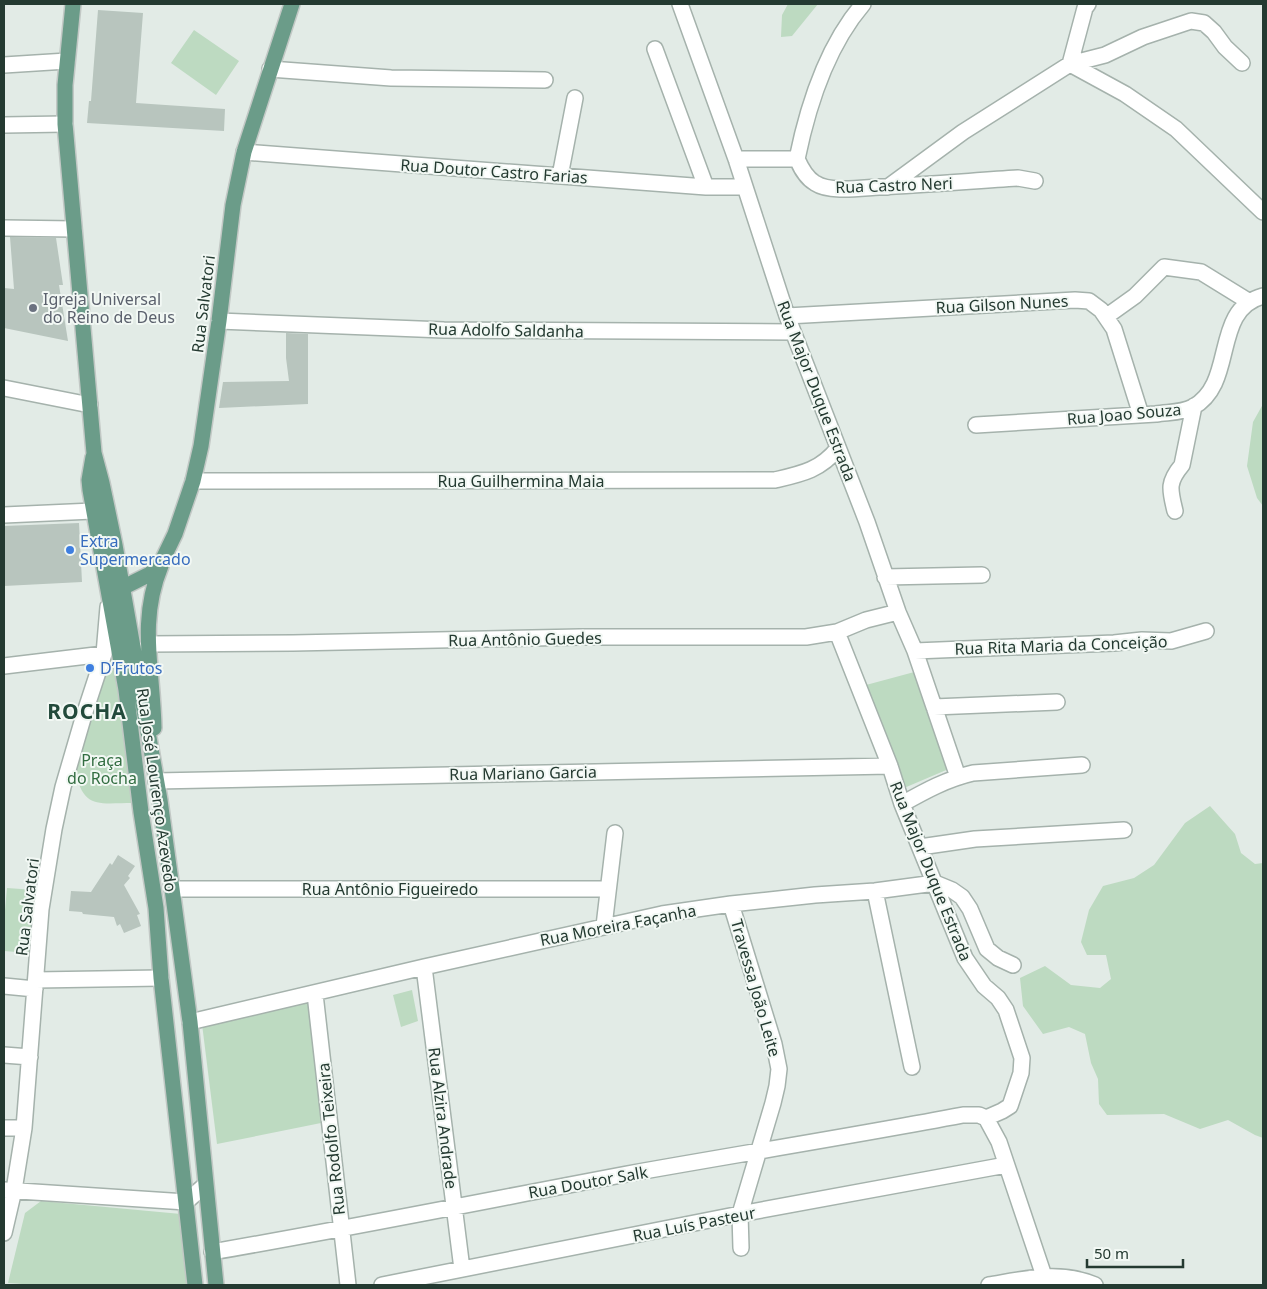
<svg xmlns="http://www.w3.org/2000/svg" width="1267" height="1289" viewBox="0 0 1267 1289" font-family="'Noto Sans',sans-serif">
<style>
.green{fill:#bddac1}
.building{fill:#b8c5be}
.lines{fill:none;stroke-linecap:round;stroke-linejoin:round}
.minor-casing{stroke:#a5b2ac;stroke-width:18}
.major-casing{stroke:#c2c8c5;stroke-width:18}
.minor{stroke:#fff;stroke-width:15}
.major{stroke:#6b9c89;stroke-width:15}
.worship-dot{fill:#6b7280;stroke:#f2f8f4;stroke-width:2}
.shop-dot{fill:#3f7fe0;stroke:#f2f8f4;stroke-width:2}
.labels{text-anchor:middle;stroke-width:4;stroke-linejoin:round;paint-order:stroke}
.street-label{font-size:16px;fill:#243a31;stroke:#f2f8f4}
.worship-label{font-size:16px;fill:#5b616d;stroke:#f2f8f4;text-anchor:start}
.shop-label{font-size:16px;fill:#366cbe;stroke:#f2f8f4;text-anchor:start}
.park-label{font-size:16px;fill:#326d41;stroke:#f2f8f4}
.district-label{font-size:21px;font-weight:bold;letter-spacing:1px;fill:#224a3b;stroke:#f2f8f4}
</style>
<rect width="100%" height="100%" fill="#e2ebe6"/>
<path class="green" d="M788,4H818L792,36L781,37L782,15Z
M194,30L239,61L216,95L171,63Z
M1263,404V506L1257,498L1247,466L1253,422Z
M113,646L134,803C96,803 84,810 74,768Z
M918,671L951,768L904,788L866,685Z
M1210,806L1235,834L1241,853L1255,864L1263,863V1138L1255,1135L1228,1120L1200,1129L1164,1114L1107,1115L1099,1104L1098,1079L1091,1063L1085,1034L1069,1027L1043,1034L1023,1006L1020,978L1045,966L1071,985L1100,988L1111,979L1106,955H1087L1081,942L1089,910L1103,886L1134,878L1154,865L1185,823Z
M7,888L35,890L29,953L4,951V921Z
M412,990L418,1021L401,1027L393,995Z
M309,1003L321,1123L217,1144L202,1024Z
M41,1201L181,1214L190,1285H36L8,1283L25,1213Z"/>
<path class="building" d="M98,10L143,13L136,103L225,109L224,131L87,123L89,101H91Z
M10,237L56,238L63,285H59L68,341L4,328V288L14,289Z
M286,333L308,334V404L219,408L223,382L289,381L286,358Z
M79,523L82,582L4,586V526Z
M118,855L135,866L128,876L130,878L124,885L140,914L137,915L141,926L124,933L120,924L117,926L114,917L83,914L82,912L69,911L71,891L91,892L110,863L112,865Z"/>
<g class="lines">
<g class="minor-casing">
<path id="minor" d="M680,4L736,159L787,316L867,522L898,612L915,651L958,777
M655,49L706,187
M1070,64L1125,94L1176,129L1263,212
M1070,64L1105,55L1143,37L1191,21L1204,23L1214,32L1225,47L1242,63
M4,65L67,61
M270,69L391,78L545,80
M4,125L65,124
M244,152L706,187H744
M736,159H797C801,168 806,178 815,183C830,193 861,188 879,187C925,185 971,181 1018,178L1035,181
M797,159C808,105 827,46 863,4
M560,176L575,98
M888,187L963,132L1070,64L1085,8L1088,4
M4,228L74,229
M787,316L1075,300L1089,301L1101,310L1114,329L1141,415
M1107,316L1135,296L1164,267L1201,272L1248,301
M219,321L444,330L793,332
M4,388L90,405
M976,425L1156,414C1168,412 1182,413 1193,407C1237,383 1211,310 1263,296
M193,481L775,480C801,474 821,470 838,448
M1175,511C1170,490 1167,483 1182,465L1194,406
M4,515L93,511
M885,577L982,575
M837,632L890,766L902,804L965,958L984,986L998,998L1006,1010L1022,1058L1021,1073L1010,1106L1002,1111L986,1118
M148,644L293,643L580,637H806L837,632L866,620L898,612
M915,651L1114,643L1142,640L1171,641L1206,631
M4,666L104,654
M934,707L1057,702
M156,781L890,766
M902,804C925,791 947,779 973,773L1082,765
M920,847L975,839L1124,830
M172,889H608
M875,891L912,1067
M731,904L774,1044L779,1069L777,1086L773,1103L740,1214L741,1248
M604,926L615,833
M424,967L462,1269
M36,980L161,978
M4,986L35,989
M315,994L348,1285
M190,1022L424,967L662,914L731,904L815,895L875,891L935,883L952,890L962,897L970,909L987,949L998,958L1013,965
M4,1055L30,1057
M4,1128H24
M4,1190L186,1202L205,1185
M4,1233L14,1190L24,1128L41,909L54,829L63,787L84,715L104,654L108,607
M212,1252C351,1228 489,1200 627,1174C739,1154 852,1136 963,1115H979L986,1118L999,1142L1047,1285
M382,1285L740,1214L1006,1165
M989,1285C1025,1279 1060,1270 1095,1285"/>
</g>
<g class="major-casing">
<path id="major" d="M73,4L65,85V124L94,453L102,483L115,545L160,800L190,1022L216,1285
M93,457L89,480L90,490L126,690L141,812L156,908L161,978L195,1285
M122,588L150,574L162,561L175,534L193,481L201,446L219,321L233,205L244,152L292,4
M154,728C153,670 138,622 161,566"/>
</g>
<use href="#minor" class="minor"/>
<use href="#major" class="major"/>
</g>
<circle class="worship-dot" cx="33" cy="308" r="5"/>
<g class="shop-dot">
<circle cx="70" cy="550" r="5"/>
<circle cx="90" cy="668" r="5"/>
</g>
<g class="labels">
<g class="street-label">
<text transform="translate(494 171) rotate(4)" y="6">Rua Doutor Castro Farias</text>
<text transform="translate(894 185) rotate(-2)" y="6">Rua Castro Neri</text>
<text transform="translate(203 304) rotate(-83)" y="6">Rua Salvatori</text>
<text transform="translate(1002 304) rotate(-3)" y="6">Rua Gilson Nunes</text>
<text transform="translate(506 330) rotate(1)" y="6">Rua Adolfo Saldanha</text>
<text transform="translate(817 391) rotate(69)" y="6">Rua Major Duque Estrada</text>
<text transform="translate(1124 414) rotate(-5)" y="6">Rua Joao Souza</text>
<text x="521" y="487">Rua Guilhermina Maia</text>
<text transform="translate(525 639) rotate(-1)" y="6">Rua Antônio Guedes</text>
<text transform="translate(1061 645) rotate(-2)" y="6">Rua Rita Maria da Conceição</text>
<text transform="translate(523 773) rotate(-1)" y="6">Rua Mariano Garcia</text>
<text transform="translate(157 790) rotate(82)" y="6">Rua José Lourenço Azevedo</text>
<text transform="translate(931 871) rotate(68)" y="6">Rua Major Duque Estrada</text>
<text x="390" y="895">Rua Antônio Figueiredo</text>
<text transform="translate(27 907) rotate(-83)" y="6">Rua Salvatori</text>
<text transform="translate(618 925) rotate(-11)" y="6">Rua Moreira Façanha</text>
<text transform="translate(756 988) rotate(74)" y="6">Travessa João Leite</text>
<text transform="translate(443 1118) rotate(83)" y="6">Rua Alzira Andrade</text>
<text transform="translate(331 1139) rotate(-96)" y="6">Rua Rodolfo Teixeira</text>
<text transform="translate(588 1182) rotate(-10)" y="6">Rua Doutor Salk</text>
<text transform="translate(694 1224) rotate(-11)" y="6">Rua Luís Pasteur</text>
</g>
<g class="worship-label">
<text x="43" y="305">Igreja Universal<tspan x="43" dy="18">do Reino de Deus</tspan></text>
</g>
<g class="shop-label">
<text x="80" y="547">Extra<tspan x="80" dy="18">Supermercado</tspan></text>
<text x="100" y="674">D’Frutos</text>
</g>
<g class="park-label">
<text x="102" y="766">Praça<tspan x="102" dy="18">do Rocha</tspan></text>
</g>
<g class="district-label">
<text x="87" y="719">ROCHA</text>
</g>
</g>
<rect width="1267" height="1289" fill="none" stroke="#243a31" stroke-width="10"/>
<path d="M1087 1259v8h96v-8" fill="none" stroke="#243a31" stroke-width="2.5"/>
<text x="1094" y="1259" font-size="15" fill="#243a31" stroke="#f2f8f4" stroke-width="4" paint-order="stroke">50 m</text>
</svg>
